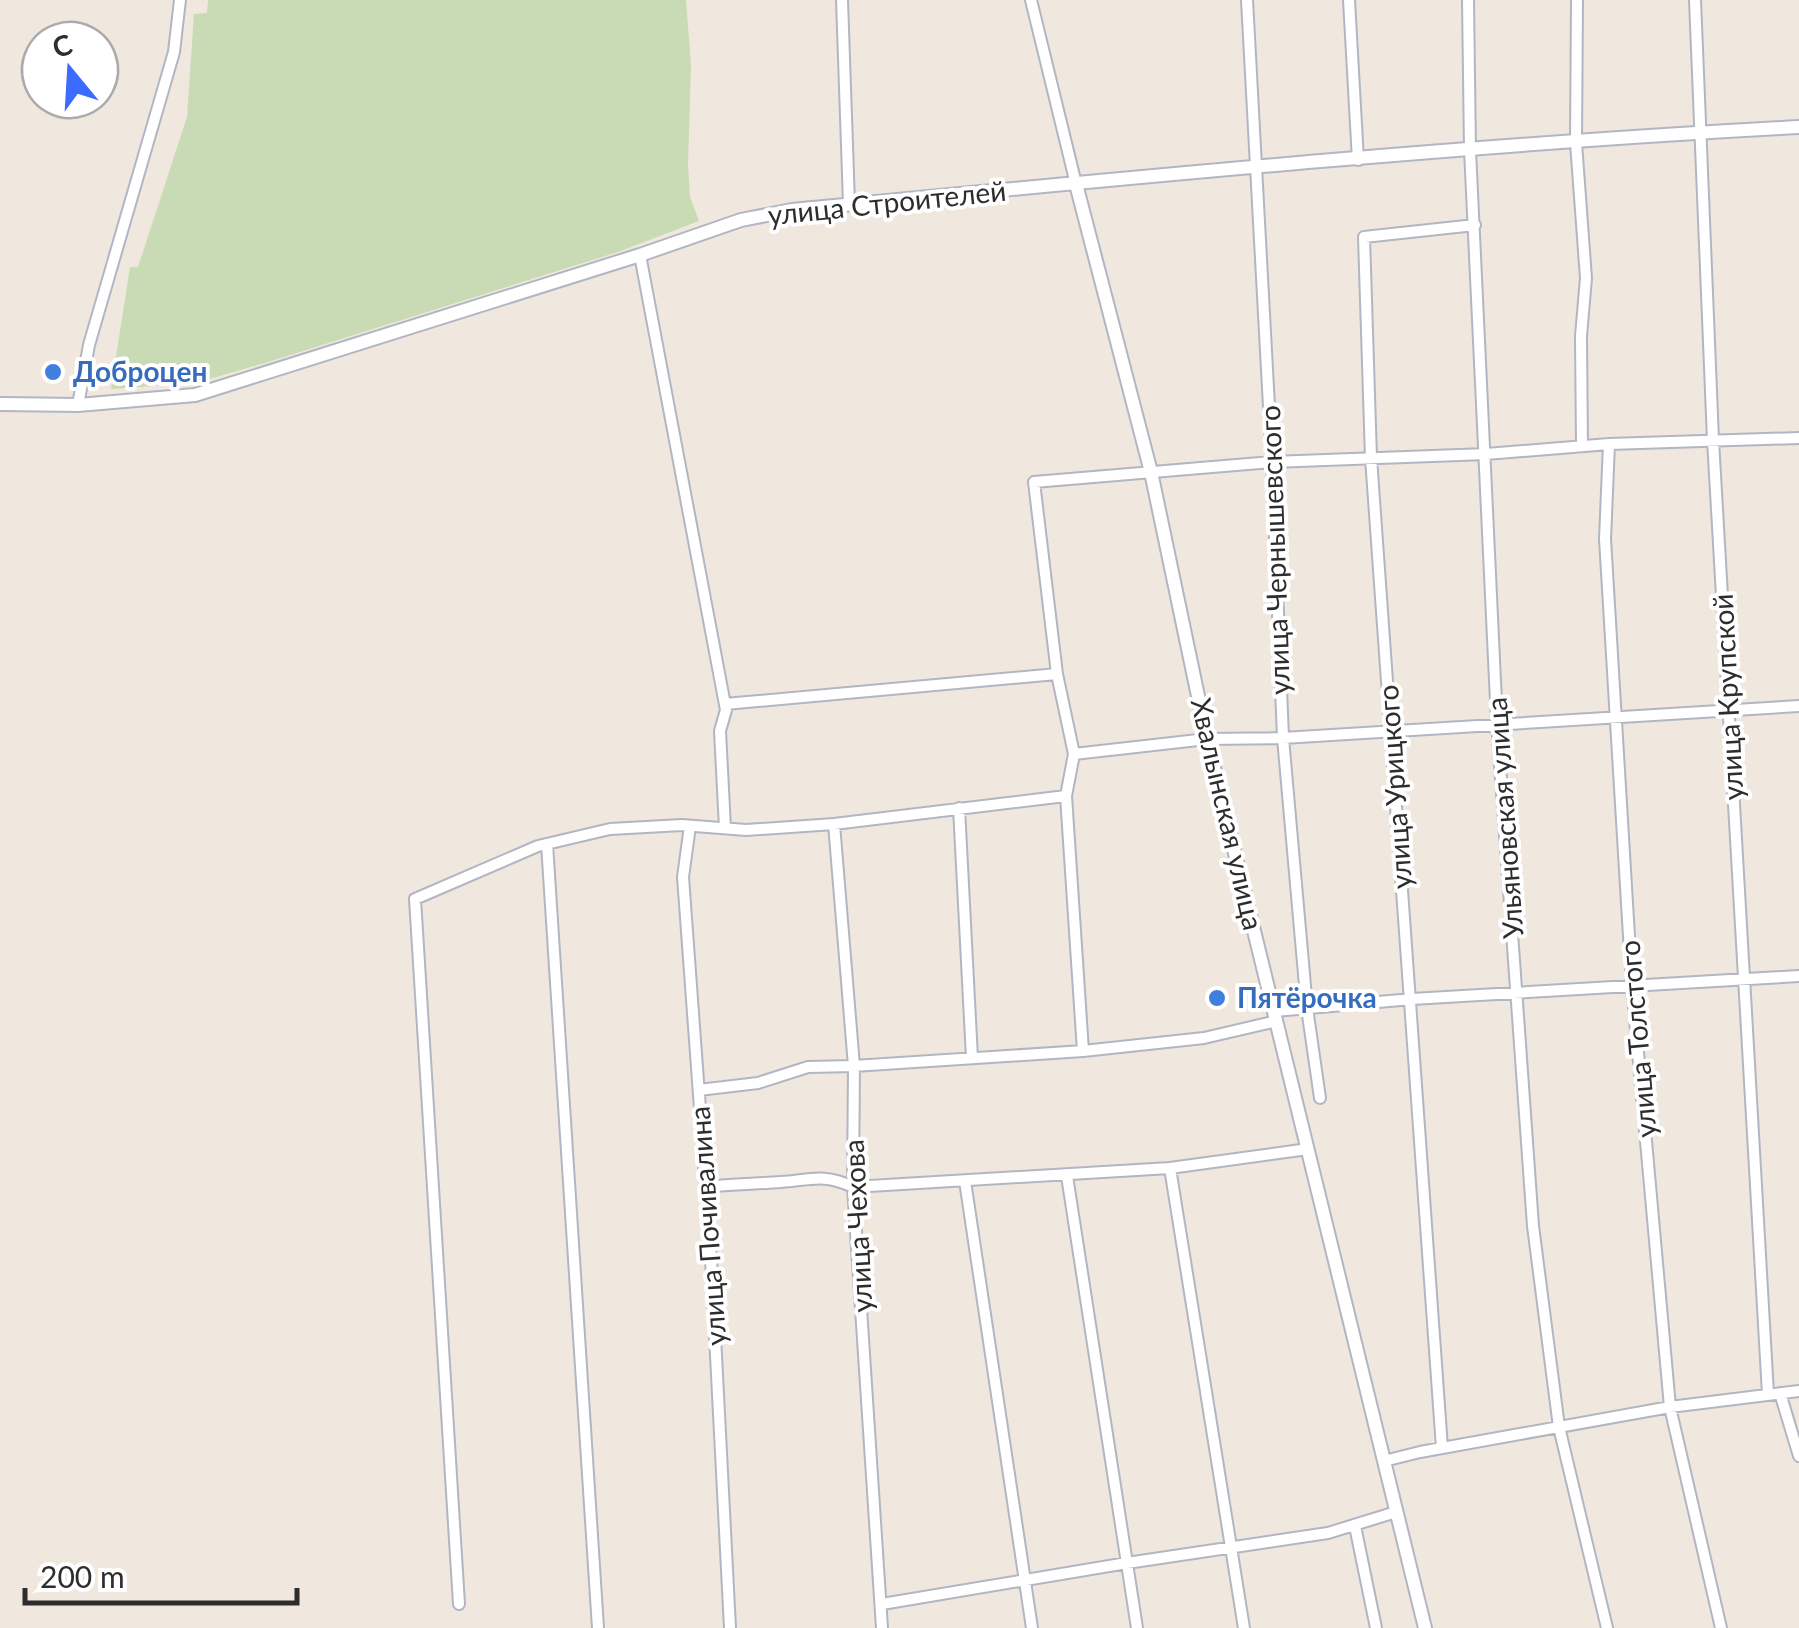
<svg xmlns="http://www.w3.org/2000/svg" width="1799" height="1628" viewBox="0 0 1799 1628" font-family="Lato,sans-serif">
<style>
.cemetery{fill:#c9dbb4}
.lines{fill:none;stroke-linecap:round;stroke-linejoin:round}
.minor-casing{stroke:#b2b6c2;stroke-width:14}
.tertiary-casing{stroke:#b2b6c2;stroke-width:16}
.minor{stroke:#fff;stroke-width:10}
.tertiary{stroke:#fff;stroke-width:12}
.shop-dot{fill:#3f7fe0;stroke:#fff;stroke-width:4}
.labels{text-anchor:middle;stroke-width:8;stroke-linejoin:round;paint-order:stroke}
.street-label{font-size:28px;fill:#2d2d2d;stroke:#fff}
.shop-label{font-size:28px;font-weight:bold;fill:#366cbe;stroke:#fff;text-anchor:start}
</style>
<rect width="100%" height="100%" fill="#f0e7df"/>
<path class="cemetery" d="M208,0H686L691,65L688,166L690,197L699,221L618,252L268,362L196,383L111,389L130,267H138L187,117L194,14L207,13Z"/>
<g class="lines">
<g class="minor-casing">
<path id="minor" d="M842,0L849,204
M1031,0L1076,184
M1247,0L1272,462L1283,738L1307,1008L1320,1098
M1349,0L1358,160
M1468,0L1470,150L1497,723L1533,1226L1559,1427L1607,1628
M1577,0L1576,143L1586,278L1581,336L1582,446
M1695,0L1713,440L1768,1394
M640,255L726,710L720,731L725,828
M78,405L89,345L174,52L180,0
M1609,444L1605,539L1632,986L1670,1407L1721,1628
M725,704L1057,674
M1074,754L1207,739L1283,738L1799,706
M959,808L972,1058
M834,824L854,1066L853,1187L882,1628
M690,826L683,877L711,1258L730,1628
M547,844L598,1628
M1275,1011L1412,999L1799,976
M1083,1051L1066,796L1074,754L1057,674L1034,482L1272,462L1486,454L1609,444L1799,438
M699,1090L758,1083L808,1067L854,1066L1083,1051L1204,1038L1277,1021
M1170,1168L1244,1628
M1067,1176L1137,1628
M965,1181L1032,1628
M706,1187C731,1184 756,1184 781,1182C810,1180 824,1173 853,1187L1170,1168L1308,1149
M1780,1393L1799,1456
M1442,1448L1371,458L1364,237L1475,225
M1384,1461L1420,1452L1670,1407L1799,1391
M1355,1526L1376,1628
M459,1604L415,899L538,846L610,829L682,825L746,830L834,824L1066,796
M882,1604L1127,1563L1328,1533L1396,1512"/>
</g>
<g class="tertiary-casing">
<path id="tertiary" d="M1076,184L1151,472L1207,739L1425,1628
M0,404L78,405L195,395L640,255L741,220L792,210C1127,178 1463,145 1799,127"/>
</g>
<use href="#minor" class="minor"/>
<use href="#tertiary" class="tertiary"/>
</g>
<g class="shop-dot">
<circle cx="53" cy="372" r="10"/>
<circle cx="1217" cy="998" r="10"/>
</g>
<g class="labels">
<g class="street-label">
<text transform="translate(887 203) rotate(-6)" y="10">улица Строителей</text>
<text transform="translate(1275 550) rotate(-92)" y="10">улица Чернышевского</text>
<text transform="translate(1728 697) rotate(-93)" y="10">улица Крупской</text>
<text transform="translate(1395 787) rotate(-94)" y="10">улица Урицкого</text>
<text transform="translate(1227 814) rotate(77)" y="10">Хвалынская улица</text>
<text transform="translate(1505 818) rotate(-94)" y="10">Ульяновская улица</text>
<text transform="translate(1638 1039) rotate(-95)" y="10">улица Толстого</text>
<text transform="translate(708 1226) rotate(-94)" y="10">улица Почивалина</text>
<text transform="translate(858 1226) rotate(-93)" y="10">улица Чехова</text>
</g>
<g class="shop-label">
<text x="73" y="382">Доброцен</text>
<text x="1237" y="1008">Пятёрочка</text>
</g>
</g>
<g transform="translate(70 70) rotate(342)"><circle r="48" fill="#ffffff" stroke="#ababab" stroke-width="2.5"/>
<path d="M0-8L18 38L0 25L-18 38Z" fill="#3c6cff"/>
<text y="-15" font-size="28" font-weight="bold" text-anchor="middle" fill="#2d2d2d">С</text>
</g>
<path d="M25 1588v15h272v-15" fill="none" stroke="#2d2d2d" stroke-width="5"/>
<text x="40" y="1588" font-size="30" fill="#2d2d2d" stroke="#ffffff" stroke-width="8" paint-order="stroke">200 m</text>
</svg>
